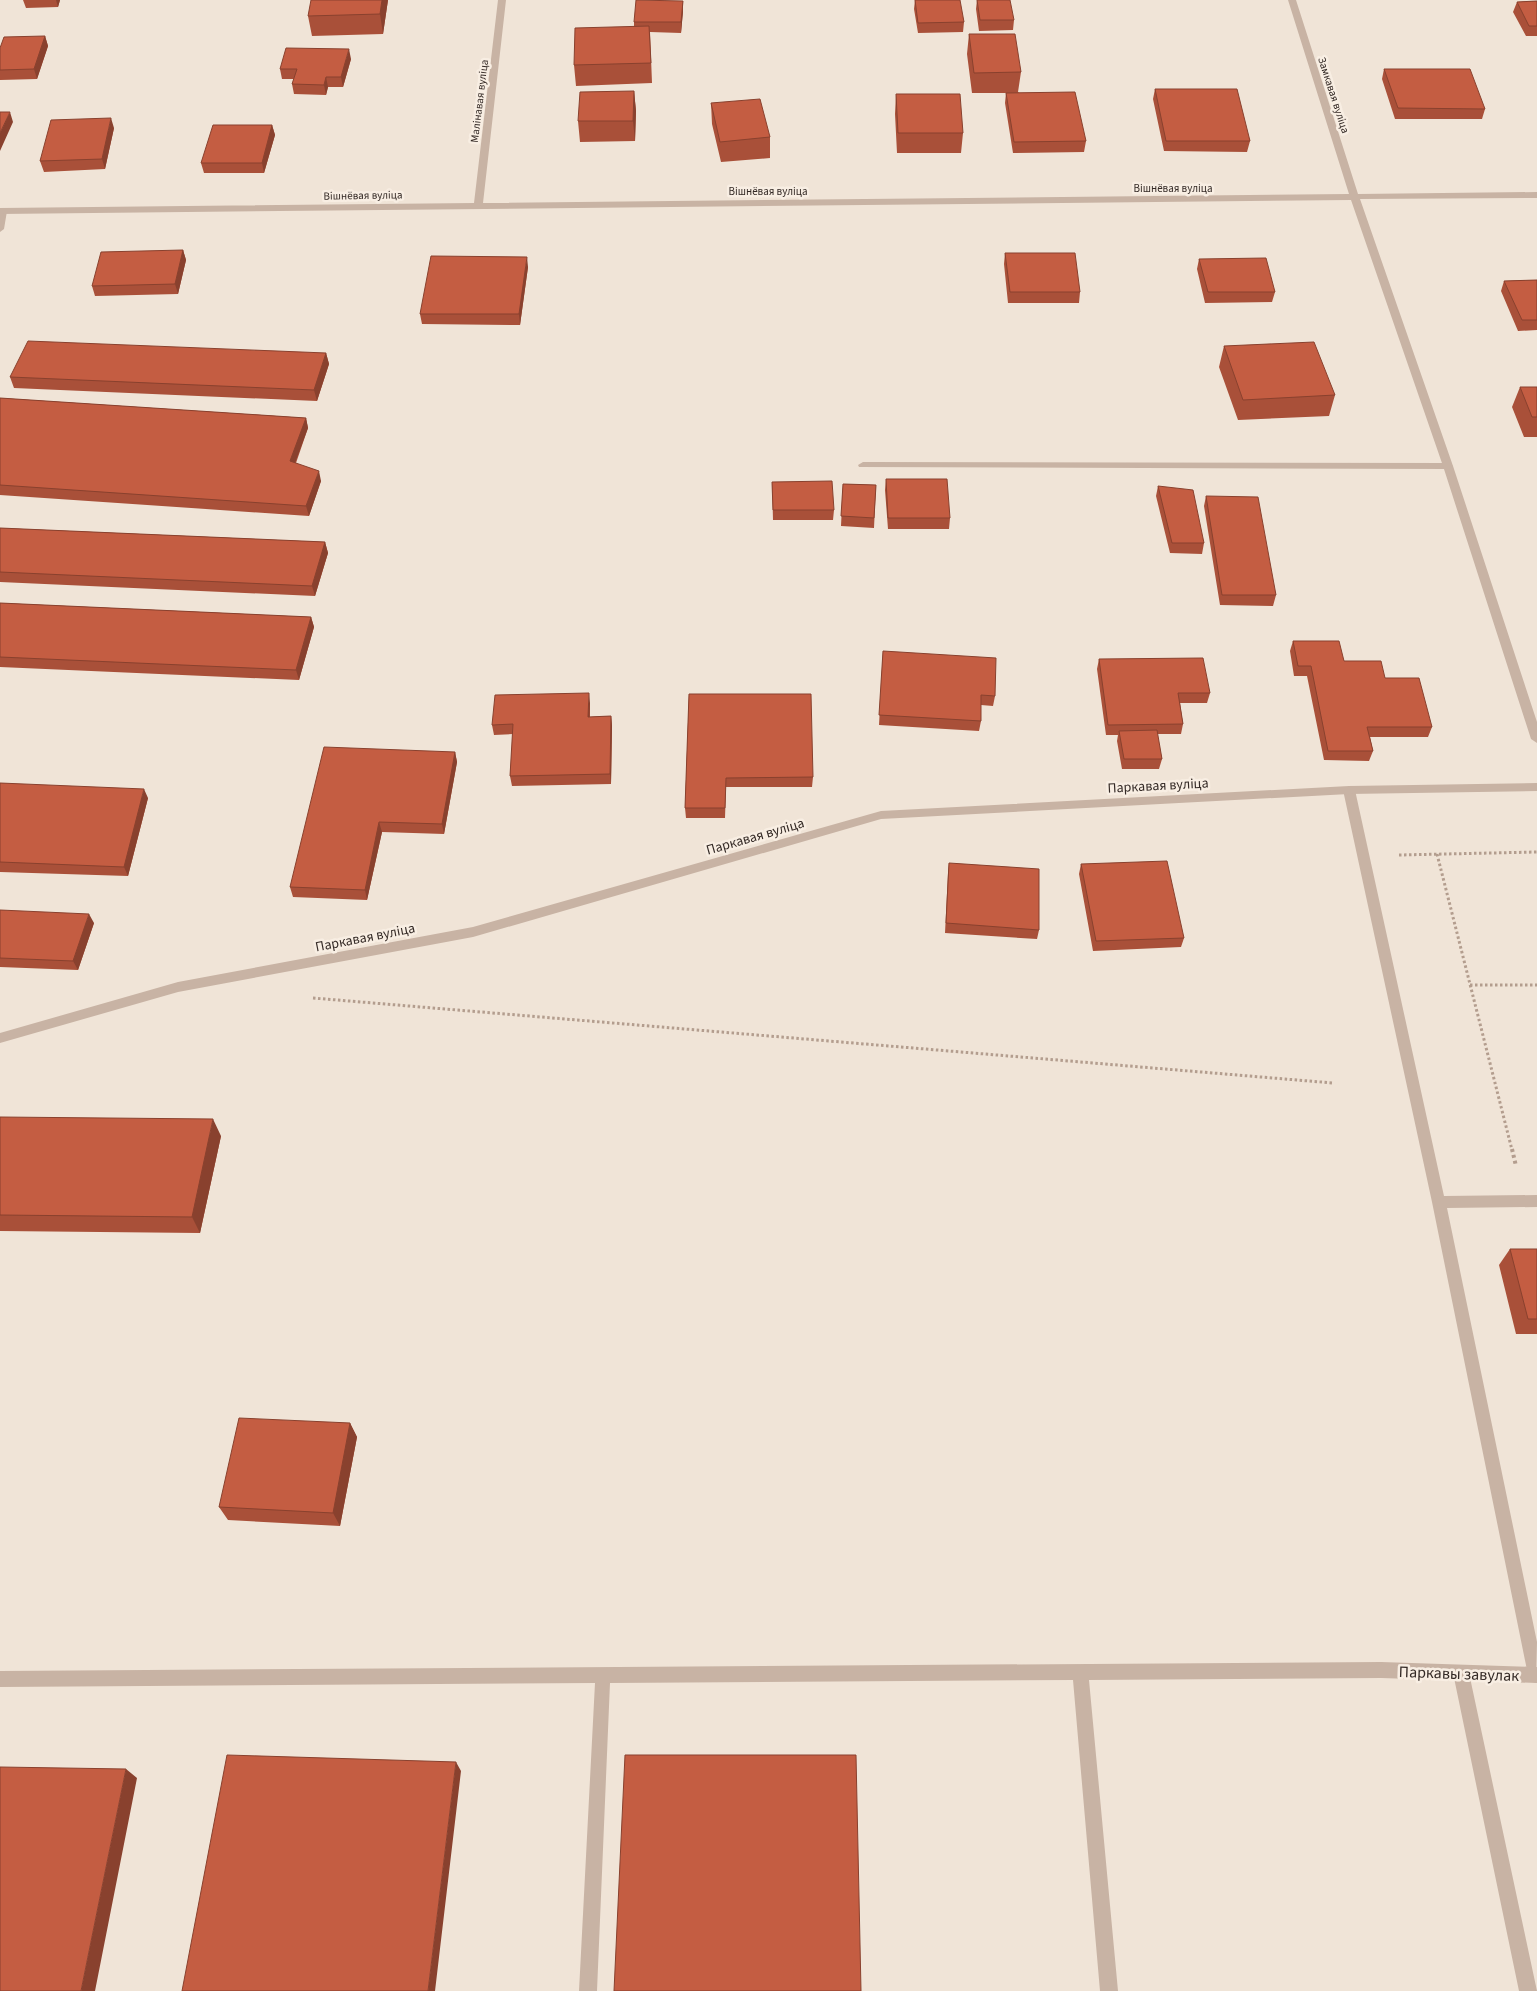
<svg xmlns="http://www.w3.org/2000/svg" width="1537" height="1991" viewBox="0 0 1537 1991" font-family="'Source Sans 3',sans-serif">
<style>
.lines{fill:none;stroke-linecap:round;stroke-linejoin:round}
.path-far1{stroke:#b39d8e;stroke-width:3;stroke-dasharray:2.5 2.5;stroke-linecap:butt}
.path{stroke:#b39d8e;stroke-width:4;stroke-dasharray:3 3;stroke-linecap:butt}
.service{fill:#c8b3a4;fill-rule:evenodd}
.minor{fill:#c8b3a4;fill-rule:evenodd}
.wall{fill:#a95039}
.shaded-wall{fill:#89412e}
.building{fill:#c45d42;stroke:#89412e}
.labels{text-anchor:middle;stroke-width:5;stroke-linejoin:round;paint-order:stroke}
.far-street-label{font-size:11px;fill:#332925;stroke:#f8eee3}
.street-label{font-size:14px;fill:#332925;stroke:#f8eee3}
.near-street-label{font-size:16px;fill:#332925;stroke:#f8eee3}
</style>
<rect width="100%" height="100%" fill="#f0e4d7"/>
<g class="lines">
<path class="path-far1" d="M1437,854L1512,1150
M1399,855L1537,852
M1470,985H1537
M313,998L1333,1083"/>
<path class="path" d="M1512,1149L1516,1166"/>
<path class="service" d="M3,208L7,211L4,229L0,232V209Z
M863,462L1448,463L1453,466L1448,469L859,467L858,465Z
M1349,786L1355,790L1444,1196L1537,1195V1207L1447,1208L1537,1642L1536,1683L1530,1681L1528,1675L1432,1202L1343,790Z
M1381,1662L1387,1664L1389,1670L1387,1676L1381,1678L1089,1680L1118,1991H1100L1073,1680L610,1683L597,1991H579L595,1683L0,1687V1671Z
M1461,1665L1467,1667L1469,1673L1537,1991H1519L1453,1673L1455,1667Z"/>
<path class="minor" d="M498,0H506L483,203L1349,194L1288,0H1296L1358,194L1537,192V198L1360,199L1453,466L1537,722V743L1531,739L1443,466L1351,200L0,214V208L474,203Z
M1537,783V791L1349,794L881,819L473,937L178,992L0,1043V1033L178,982L473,927L881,811L1349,786Z
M1381,1662L1537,1667V1683L1381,1678L1375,1676L1373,1670L1375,1664Z"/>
</g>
<path class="wall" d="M23,0H60L58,7L26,8Z
M388,0L383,34L312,36L308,16Z
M915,0L964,22L963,32L918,33L914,9Z
M977,0L1014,20L1013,30L979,31L976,9Z
M683,1V11L681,33L650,32L652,83L576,86L574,65L634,26V22Z
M1537,1V36H1526L1513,12L1517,2Z
M969,34L1021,72L1018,92L1086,141L1084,152L1013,153L1005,103L1006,93H972L967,54Z
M45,36L48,46L37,79L0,80V48Z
M351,59L343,87H328L326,95L294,94L292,84L294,79H282L280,69Z
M1384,69L1485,109L1482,119H1395L1382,79Z
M1155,89L1250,141L1247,152L1164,151L1153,99Z
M634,91L636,111L635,141L580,142L578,121Z
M896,94L963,133L961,153H897L895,114Z
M711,103L770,137V158L721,162L712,124Z
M272,125L275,135L264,173H204L201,163Z
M114,128L105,169L44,172L40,161Z
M183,250L186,260L178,294L95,296L92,286Z
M1005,253L1080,292L1079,303H1008L1004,264Z
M1199,259L1275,292L1272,302L1205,303L1197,269Z
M528,267L520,325L422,324L420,314Z
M1537,280V330L1518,331L1501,291L1504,281Z
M1224,346L1335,395L1329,416L1238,420L1219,367Z
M326,353L329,364L317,401L14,388L10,377Z
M1520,387H1537V437H1524L1512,407Z
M0,398L306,418L308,428L296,463L321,481L309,516L0,495Z
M886,479L950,518L949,529H888L885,490Z
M772,482L834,510L833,520H773Z
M843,484L876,485L874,528L841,526Z
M1158,486L1204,543L1202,554L1170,553L1156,496Z
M1206,496L1276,595L1273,606L1220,605L1204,506Z
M0,528L325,542L328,553L315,596L0,582Z
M0,603L311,617L314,627L299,680L0,667Z
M1293,641L1385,678L1432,727L1428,737H1370L1373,751L1369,761L1324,760L1307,676H1294L1290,651Z
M883,651L995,696L993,706L981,705V721L979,731L879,725Z
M1099,659L1210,693L1207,703H1180L1183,724L1181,734H1157L1162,759L1159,769H1122L1117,741L1118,735H1106L1097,669Z
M689,694L813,777L812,787H726L725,818H686L685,808Z
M590,703V717L611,716L612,726L611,784L512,786L510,776L513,734L494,735L492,725Z
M455,752L457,762L444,834L382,832L367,900L293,897L290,887Z
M0,783L148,798L128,876L0,872Z
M949,863L1039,930L1037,939L945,933L948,873Z
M1081,864L1184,938L1181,947L1093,951L1079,874Z
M0,910L94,923L78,970L0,967Z
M0,1117L221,1136L200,1233L0,1231Z
M1510,1249H1537V1334H1516L1499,1265Z
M350,1423L357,1437L340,1526L228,1520L219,1507Z"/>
<path class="shaded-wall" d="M56,0H60L58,7Z
M382,0H388L383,34L380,14Z
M683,1V11L681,33V22Z
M45,36L48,46L37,79L34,69Z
M349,49L351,59L343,87L341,77Z
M326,77L328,87L326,95L324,85Z
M634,91L636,111L635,141L633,121Z
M10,112L13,122L0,151V133Z
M111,118L114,128L105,169L102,159Z
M272,125L275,135L264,173L262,163Z
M183,250L186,260L178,294L175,284Z
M527,257L528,267L520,325L519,314Z
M326,353L329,364L317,401L314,390Z
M306,418L308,428L292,471L290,461Z
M319,471L321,481L309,516L306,506Z
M325,542L328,553L315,596L312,586Z
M311,617L314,627L299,680L296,670Z
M589,693L590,703L589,727L588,717Z
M611,716L612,726L611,784L610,774Z
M455,752L457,762L444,834L442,824Z
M144,789L148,798L128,876L124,867Z
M379,822L382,832L367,900L365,890Z
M89,914L94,923L78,970L73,961Z
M213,1119L221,1136L200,1233L192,1217Z
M350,1423L357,1437L340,1526L333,1513Z
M456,1762L461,1771L435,1991H428Z
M126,1769L137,1778L95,1991H81Z"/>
<path class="building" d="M311,0H382L380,14L308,16Z
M636,0L683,1L681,22H634Z
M915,0H960L964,22L918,23Z
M977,0H1010L1014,20H980Z
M1537,1V26H1529L1517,2Z
M649,26L651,63L574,65L575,28Z
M969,34H1015L1021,72L974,73Z
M45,36L34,69L0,70V48L4,37Z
M286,48L349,49L341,77H326L324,85L292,84L297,69H280Z
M1384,69H1470L1485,109L1398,108Z
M1155,89H1237L1250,141H1166Z
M634,91L633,121H578L580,92Z
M1075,92L1086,141L1014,142L1006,93Z
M896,94H960L963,133H898Z
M760,99L770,137L720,142L711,103Z
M0,112H10L0,133Z
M111,118L102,159L40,161L51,120Z
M213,125H272L262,163H201Z
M183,250L175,284L92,286L101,252Z
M1005,253H1075L1080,292H1010Z
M431,256L527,257L519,314H420Z
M1266,258L1275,292H1208L1199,259Z
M1537,280V320H1522L1504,281Z
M28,341L326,353L314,390L10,377Z
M1314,342L1335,395L1243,400L1224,346Z
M1520,387H1537V417H1532Z
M0,398L306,418L290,461L319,471L306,506L0,485Z
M886,479H947L950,518H888Z
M832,481L834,510H773L772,482Z
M843,484L876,485L874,518L841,516Z
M1158,486L1193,490L1204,543H1172Z
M1206,496L1258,497L1276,595H1222Z
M0,528L325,542L312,586L0,572Z
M0,603L311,617L296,670L0,657Z
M1293,641H1339L1344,661H1381L1385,678H1419L1432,727H1367L1373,751H1328L1311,666H1298Z
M883,651L996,658L995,696L981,695V721L879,715Z
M1203,658L1210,693H1178L1183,724L1108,725L1099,659Z
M589,693L588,717L611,716L610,774L510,776L513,724L492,725L495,695Z
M689,694H811L813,777L726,778L725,808H685Z
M1157,730L1162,759H1124L1119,731Z
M324,747L455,752L442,824L379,822L365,890L290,887Z
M0,783L144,789L124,867L0,862Z
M1167,861L1184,938L1096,941L1081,864Z
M949,863L1039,869V930L946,923Z
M0,910L89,914L73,961L0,958Z
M0,1117L213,1119L192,1217L0,1215Z
M1510,1249H1537V1319H1528Z
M239,1418L350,1423L333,1513L219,1507Z
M227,1755L456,1762L428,1991H182Z
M625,1755H856L861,1991H614Z
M0,1767L126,1769L81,1991H0Z"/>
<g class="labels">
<g class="far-street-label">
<text transform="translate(1334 95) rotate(72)" y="4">Замкавая вуліца</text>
<text transform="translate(479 101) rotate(-83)" y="4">Малінавая вуліца</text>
<text x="1173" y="192">Вішнёвая вуліца</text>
<text x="768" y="195">Вішнёвая вуліца</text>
<text transform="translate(363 195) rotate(-1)" y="4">Вішнёвая вуліца</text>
</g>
<g class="street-label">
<text transform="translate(1158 785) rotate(-3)" y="5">Паркавая вуліца</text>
<text transform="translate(755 836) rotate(-16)" y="5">Паркавая вуліца</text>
<text transform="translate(365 937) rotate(-11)" y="5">Паркавая вуліца</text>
</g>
<g class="near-street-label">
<text transform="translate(1459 1673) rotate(2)" y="6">Паркавы завулак</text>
</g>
</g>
</svg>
